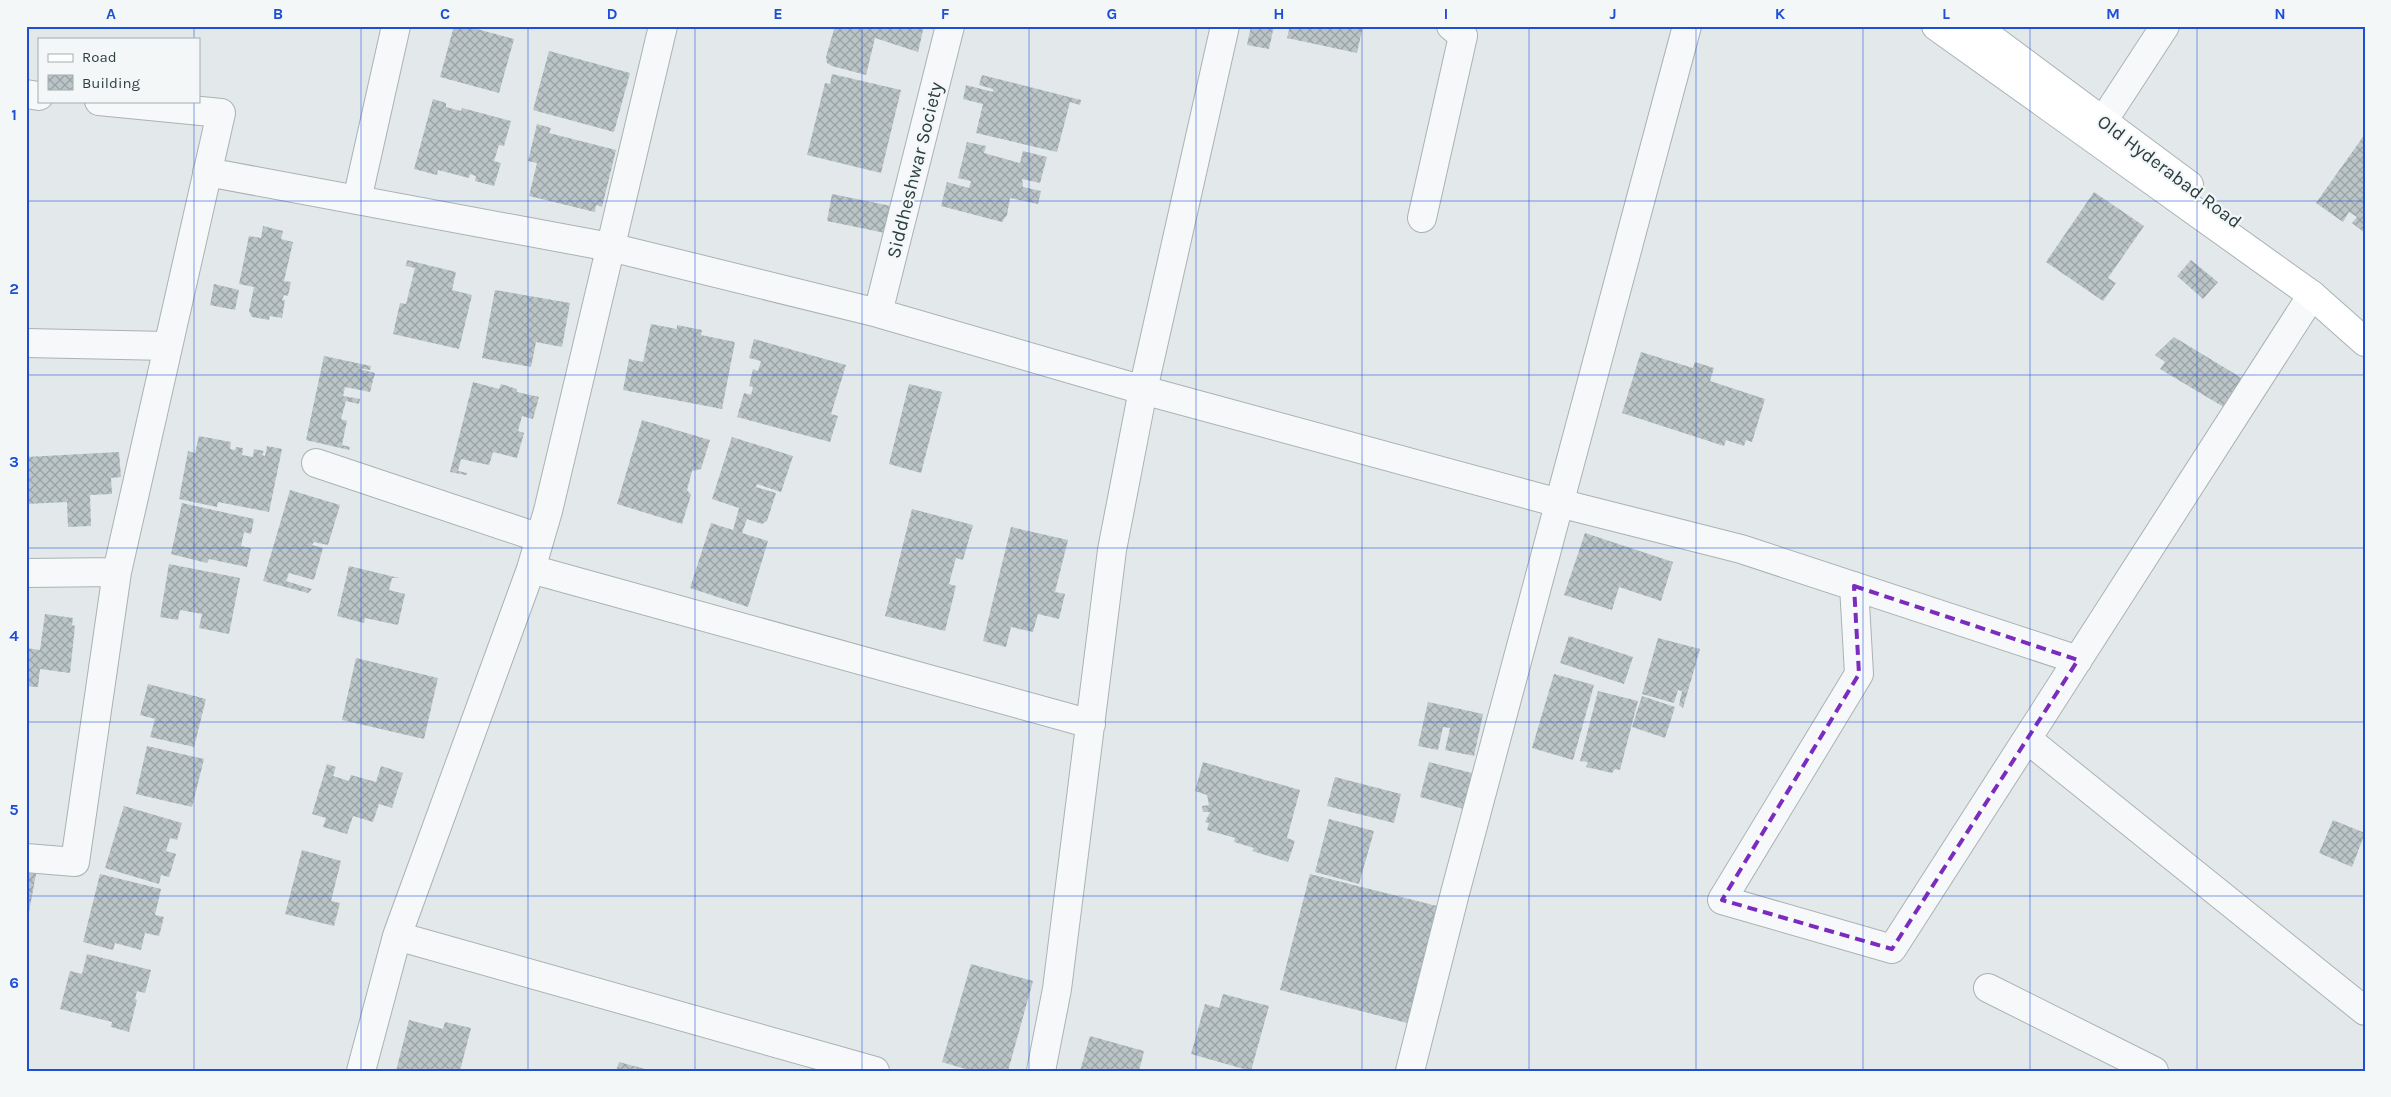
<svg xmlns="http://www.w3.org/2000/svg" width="2391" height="1097" viewBox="0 0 2391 1097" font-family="Karla,sans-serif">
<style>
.building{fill:url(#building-cross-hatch)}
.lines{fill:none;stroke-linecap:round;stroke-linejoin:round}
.street-casing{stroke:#a9b2b4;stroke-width:30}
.secondary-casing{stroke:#a9b2b4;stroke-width:30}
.street{stroke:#f6f8f9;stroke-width:28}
.secondary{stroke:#fff;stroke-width:28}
.marked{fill:none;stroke:#7b2cbf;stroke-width:4;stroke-dasharray:10 6;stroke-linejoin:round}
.grid{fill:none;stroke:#1d4ed8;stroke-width:1;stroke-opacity:0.55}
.labels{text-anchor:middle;stroke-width:4.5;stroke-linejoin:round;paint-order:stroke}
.street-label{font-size:19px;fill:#2d3e41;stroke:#f3f7f8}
.neatline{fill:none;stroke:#1d4ed8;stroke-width:2}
.grid-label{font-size:16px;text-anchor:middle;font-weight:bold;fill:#1d4ed8}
</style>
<defs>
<pattern id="building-cross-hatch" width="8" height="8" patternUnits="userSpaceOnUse" patternTransform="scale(1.25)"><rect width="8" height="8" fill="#bbc5c7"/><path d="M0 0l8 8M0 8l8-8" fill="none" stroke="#98a1a3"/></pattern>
</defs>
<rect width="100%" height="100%" fill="#e3e9ea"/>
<path class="building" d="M454,26H466L514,39L499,93L440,77Z
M835,26H924L918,52L875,38L866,75L832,66L827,63L826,57Z
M1251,26H1274L1269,49L1247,45Z
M1290,26H1363L1357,53L1287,38Z
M549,51L630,73L614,132L533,110Z
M832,74L901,90L881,173L807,155L825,83L830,84Z
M982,75L1081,100L1080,105L1070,102L1057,152L976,133L983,104L963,99L966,85L993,92V89L979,85Z
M433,99L446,103V107L461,111L462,108L511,121L504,146L499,145L494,161L501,163L494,186L475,181L476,176L470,174L469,178L438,170L437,175L414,169Z
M537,124L551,128L549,133L616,150L602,207L596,205L595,212L529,196L537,163L528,161Z
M2365,134V233L2352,223L2357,217L2349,212L2343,222L2316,203Z
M967,142L986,146L984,153L1020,163L1023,151L1047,157L1040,183L1022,179L1023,187L1041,191L1038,204L1010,198L1007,215L1002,222L941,206L947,182L969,188L971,181L958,178Z
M2094,192L2144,226L2108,278L2116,283L2103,301L2046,262Z
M832,194L891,206L885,233L827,221Z
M263,226L283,231L281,239L293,242L284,281L291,282L288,296L284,295L282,300H285L282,318L270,316L269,320L252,317L249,311L254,287L239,284L249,236L261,238Z
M407,260L456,272L452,290L472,295L459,349L393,334L400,303L406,304L415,268L406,266Z
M2191,260L2218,282L2203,299L2177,276Z
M214,284L239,290L235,310L210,305Z
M495,290L570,303L562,347L536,342L531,367L482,358Z
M651,324L677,329V325L702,330L701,335L735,342L722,409L623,390L629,359L643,362Z
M2174,337L2245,380L2227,409L2160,369L2165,362L2155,355Z
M754,339L846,365L831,414L838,416L830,442L737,417L744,393L751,395L753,387L749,386L753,369L758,371L761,361L749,358Z
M1641,352L1693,368L1695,362L1714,368L1710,381L1765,399L1752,442L1746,440L1744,446L1726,440L1724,446L1622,413Z
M324,356L371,366L370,370L356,368L375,373L370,392L345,387L343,396L360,399L359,404L346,401L341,419L347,421L342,445L350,447L349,450L306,440Z
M473,382L499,389L501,384L517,389V392L539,397L533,419L522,416L518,431L524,433L517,458L493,452L489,465L461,459L458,471L467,473L466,475L450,472Z
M909,384L942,392L921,473L889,464Z
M642,420L710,440L701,469L692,471L687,490L691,495L682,524L617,504Z
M199,436L231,442L230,449L235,450L236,447L243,448L242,455L253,457L254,449L264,451L262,455L265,456L267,446L282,449L269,512L218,502L217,507L179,499L188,451L195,453Z
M732,437L793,456L781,492L757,484L756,487L776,493L767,521L762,524L747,519L742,533L768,541L748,607L690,588L711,523L733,530L739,508L712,499Z
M119,452L121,477L111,478L112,494L90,495L91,526L68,527L67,502L26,504V457Z
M290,490L340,505L328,545L314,542L312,545L323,548L314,580L289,573L286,581L312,589L308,593L263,581Z
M182,503L254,519L251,534L244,532L241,546L251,548L247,567L209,559L207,563L171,554Z
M912,509L973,525L963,560L956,558L949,584L956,586L945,631L885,616Z
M1011,527L1068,540L1055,592L1065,594L1059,619L1038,614L1033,632L1011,627L1006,647L983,641Z
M1585,533L1673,562L1661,601L1619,587L1612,610L1564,595Z
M169,564L240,578L229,634L199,628L202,614L180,610L178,620L160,617Z
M349,566L399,578H392L389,590L405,594L398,625L365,618L364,623L337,616Z
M45,614L73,618L72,625L75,626L70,673L40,669L38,687L26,686V648L40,650Z
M1569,636L1633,657L1624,684L1560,663Z
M1658,638L1700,649L1683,708L1679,705L1682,691L1678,690L1674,703L1642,694Z
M356,658L438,678L424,739L342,720Z
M1554,674L1594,685L1573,760L1532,748Z
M148,684L206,699L194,747L150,737L155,719L140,715Z
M1598,691L1638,701L1620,770L1615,769L1612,773L1586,767L1588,762L1580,761Z
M1642,696L1675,707L1665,738L1632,727Z
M1428,702L1483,714L1474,756L1445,750L1450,728L1443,727L1438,750L1418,746Z
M147,746L204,759L192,807L136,794Z
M1203,762L1300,790L1287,838L1295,841L1288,862L1252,851L1254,848L1234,842L1235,838L1207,830L1209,823L1205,822L1210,812H1203L1202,806L1209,805L1207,795L1195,791Z
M1429,762L1480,775L1471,811L1420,797Z
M327,764L336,767L333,776L349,781L351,775L376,782L381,766L403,773L392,808L379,804L373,822L353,816L347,834L323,827L326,818L312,814Z
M1335,777L1401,794L1394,823L1327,806Z
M124,806L182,823L177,840L170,838L166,851L176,854L169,877L161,875L159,884L105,868Z
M1329,819L1374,831L1359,884L1315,872Z
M2333,820L2365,833L2352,867L2319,853Z
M302,850L341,861L331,901L340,903L334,926L285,914Z
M26,872L36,874L27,923H26Z
M100,874L161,889L155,915L164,917L159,936L145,933L141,950L115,943L113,950L83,942Z
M1310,874L1441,907L1411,1024L1280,990Z
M87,954L151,970L145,993L137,991L135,999L137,1000L129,1032L111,1027L112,1022L60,1009L70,971L82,974Z
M971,964L1033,981L1008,1071H972L942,1062Z
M1223,994L1269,1006L1251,1071L1191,1054L1205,1004L1219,1008Z
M409,1020L443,1029L445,1022L471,1028L460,1071H396Z
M1090,1036L1144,1051L1139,1071H1080Z
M619,1062L649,1070L648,1071H616Z"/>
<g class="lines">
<g class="street-casing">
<path id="street" d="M26,94L39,96
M99,101L221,113L117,572
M2103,121L2165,26
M207,172L610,247L878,313L1143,390L1559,503L1741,549L2078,660
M357,200L396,26
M1422,218L1463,36L1451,26
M878,313L950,26
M26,343L168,346
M316,463L540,538
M531,569L1091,724
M26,573L117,572L75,862L26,858
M1854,586L1859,674L1722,900L1892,949L2312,295
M2027,739L2365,1011
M397,936L875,1071
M1988,988L2154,1071
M361,1071L397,936L531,569L548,511L663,26
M1041,1071L1057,989L1112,550L1143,390L1225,26
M1410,1071L1455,893L1687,26"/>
</g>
<g class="secondary-casing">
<path id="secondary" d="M1936,26L2312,295L2365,342
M1975,26L2189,185"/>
</g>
<use href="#street" class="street"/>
<use href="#secondary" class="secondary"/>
</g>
<path class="marked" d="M1854,586L2078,660L1892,949L1722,900L1859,674Z"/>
<path class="grid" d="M194,26V39M361,26V1071M528,26V1071M695,26V1071M862,26V1071M1029,26V1071M1196,26V1071M1362,26V1071M1529,26V1071M1696,26V1071M1863,26V1071M2030,26V1071M2197,26V1071M194,101V1071M26,201H2365M26,375H2365M26,548H2365M26,722H2365M26,896H2365"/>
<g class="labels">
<g class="street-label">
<text transform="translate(914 170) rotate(-76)" y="7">Siddheshwar Society</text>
<text transform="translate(2170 171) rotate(37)" y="7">Old Hyderabad Road</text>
</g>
</g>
<rect width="2391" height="1097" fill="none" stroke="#f3f7f8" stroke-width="55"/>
<rect x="38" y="38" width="162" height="65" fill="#f3f7f8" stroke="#a4adaf"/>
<rect x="48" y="54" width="25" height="8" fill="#ffffff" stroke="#a4adaf"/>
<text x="82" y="62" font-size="15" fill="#2d3e41">Road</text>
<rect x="48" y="75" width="25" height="15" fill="url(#building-cross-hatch)" stroke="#a4adaf"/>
<text x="82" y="88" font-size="15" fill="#2d3e41">Building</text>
<rect x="28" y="28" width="2336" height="1042" class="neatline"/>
<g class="grid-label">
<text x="111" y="19">A</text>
<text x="278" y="19">B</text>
<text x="445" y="19">C</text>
<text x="612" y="19">D</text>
<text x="778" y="19">E</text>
<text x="945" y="19">F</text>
<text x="1112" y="19">G</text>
<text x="1279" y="19">H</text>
<text x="1446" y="19">I</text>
<text x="1613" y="19">J</text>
<text x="1780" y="19">K</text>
<text x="1946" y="19">L</text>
<text x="2113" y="19">M</text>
<text x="2280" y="19">N</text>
<text x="14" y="120">1</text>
<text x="14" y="294">2</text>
<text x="14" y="467">3</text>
<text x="14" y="641">4</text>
<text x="14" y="815">5</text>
<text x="14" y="988">6</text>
</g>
</svg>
